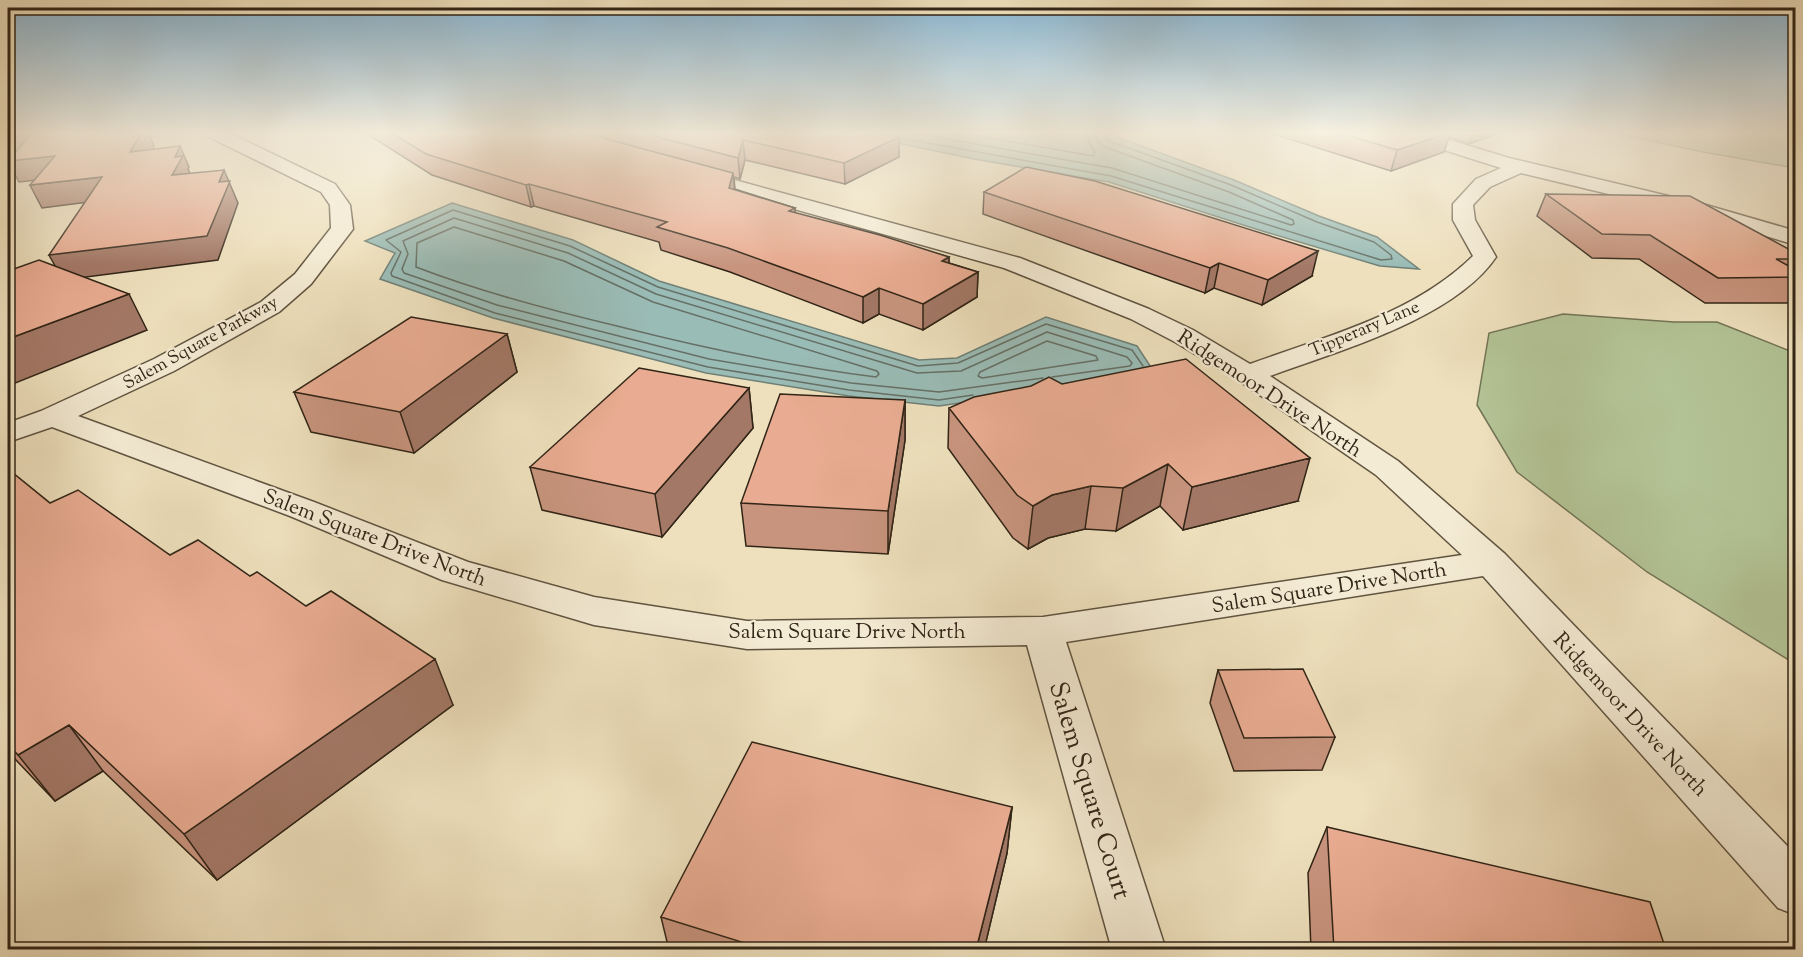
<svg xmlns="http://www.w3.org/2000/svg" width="1803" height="957" viewBox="0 0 1803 957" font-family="'Sorts Mill Goudy',serif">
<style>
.green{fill:#b3c395;stroke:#727456;stroke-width:1.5}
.water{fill:#9abcb6;stroke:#708076;stroke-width:1.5}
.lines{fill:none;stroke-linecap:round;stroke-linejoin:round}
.shore{stroke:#667066;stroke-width:1.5}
.minor-casing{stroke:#605440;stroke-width:3}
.minor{fill:#f4ebd4;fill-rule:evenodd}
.wall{fill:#c8947e;stroke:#312517;stroke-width:1.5}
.shaded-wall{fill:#a37866;stroke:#312517;stroke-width:1.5}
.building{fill:#e9ac92;stroke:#312517;stroke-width:1.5}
.labels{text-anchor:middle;stroke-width:4.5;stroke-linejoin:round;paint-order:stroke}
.far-street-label{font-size:18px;fill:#312517;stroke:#f4ebd4}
.street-label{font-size:21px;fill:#312517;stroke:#f4ebd4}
.near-street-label{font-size:26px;fill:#312517;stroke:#f4ebd4}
</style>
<rect width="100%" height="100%" fill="#eee0bd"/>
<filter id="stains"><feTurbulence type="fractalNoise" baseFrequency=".00333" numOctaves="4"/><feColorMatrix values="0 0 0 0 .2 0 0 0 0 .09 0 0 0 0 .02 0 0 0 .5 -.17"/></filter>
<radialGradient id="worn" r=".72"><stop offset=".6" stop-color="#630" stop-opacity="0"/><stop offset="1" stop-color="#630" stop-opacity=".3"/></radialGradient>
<path class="green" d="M1610,132H1795V168L1703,152Z
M1563,314L1674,322H1717L1795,353V664L1647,572L1517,472L1477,405L1489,333Z"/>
<path class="water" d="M845,132H1103L1234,180L1319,216L1377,237L1419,269L1380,266L1259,230L1109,182L974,159Z
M452,203L573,240L659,281L919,360L957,358L1046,317L1137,346L1156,375L939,406L849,396L706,373L493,318L380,279L395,253L365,241Z"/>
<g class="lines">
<path class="shore" d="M907,132L1112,168L1291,225L1294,224L1293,220L1229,192L1105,147L1098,142L1096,132
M955,132L1093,156L1095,152L1089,142L1087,132
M900,138L1111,176L1381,260L1392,259L1391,255L1374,242L1317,222L1231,185L1109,141L1104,132
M454,227L564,261L653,302L877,371L879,374L876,377C788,366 703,348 617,326C549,310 481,292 416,267L417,243Z
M1047,341L1096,356L1098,360L982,378L978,376L980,372Z
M1043,378L939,392L851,383L709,359L497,305L404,273L402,269L408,254L403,241L454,218L568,253L656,294L917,373L961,371L1047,332L1127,357L1132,363L1130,366L1052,377
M973,395L939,400L849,390L708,367L495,313L392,276L391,273L401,252L386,240L453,210L570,246L658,287L918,366L958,363L1046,324L1132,350L1143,366"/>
<g class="minor-casing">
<path id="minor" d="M204,132H227L335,184L350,205L353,229L311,284L279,312L174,371L78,416L314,502L468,562L594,597L747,621L1043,617L1462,555L1376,475L1238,380L1175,342L1131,319L1004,268L684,178L681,174L684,170H698L1020,258L1149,309L1193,330L1250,364C1327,336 1414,314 1473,256L1453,220V204L1476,179L1501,168L1400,136L1397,132H1423L1509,158L1706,205L1796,231V245L1692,214L1521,173L1490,187L1473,205L1475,220L1496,257C1454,319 1338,351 1270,376L1398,461L1505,554L1796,855V915L1778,908L1483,576L1066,642L1166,950H1112L1027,645L747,649L594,625L442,580L290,516L52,427L8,442V423L41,411L154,359L261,302L295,274L331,228L330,205L321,192L207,136Z"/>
</g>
<use href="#minor" class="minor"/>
</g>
<path class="wall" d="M364,132H876L899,137V157L845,184L745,160L740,179L734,177L735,189L795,208V213L949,257V263L978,272L977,297L923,330L879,314L863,323L730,272L661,250L659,242L534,206L531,207L432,175Z
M1267,132H1501L1469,144L1449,137L1444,152L1391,171Z
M984,192L1312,276L1262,305L1214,288L1205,293L983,214Z
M1546,194L1796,253V297L1792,303H1705L1639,259L1592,258L1537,216Z
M507,334L517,372L414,453L311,432L294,392Z
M1062,384L1298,501L1183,530L1160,506L1116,531L1085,529L1048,538L1028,549L1013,538L948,448L949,408Z
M749,388L753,428L662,537L542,510L530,467Z
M905,400V440L888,554L746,546L741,503Z
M8,469L50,503L170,555L453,705L217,880L103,771L55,801L15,759L8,763Z
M1218,670L1335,737L1322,770L1234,771L1210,703Z
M1012,807L1007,853L984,950H669L661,917Z
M1327,827L1666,950H1311L1308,873Z"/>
<path class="shaded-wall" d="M142,132H148L154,146L140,173L130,152Z
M1451,132L1444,152L1391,171L1397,150Z
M1473,132H1501L1469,144Z
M32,133L13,157L8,146V136Z
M899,137V157L845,184L844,163Z
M743,140L745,160L740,179L738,158Z
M180,146L189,167L188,169L192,177L172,175L175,157Z
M55,156L65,177L19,182L8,161Z
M224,170L238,203L218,260L63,280L49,255L219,182Z
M733,173L735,195L729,188Z
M102,177L113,199L42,208L30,185Z
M529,184L534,206L531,207L526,185Z
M1318,251L1312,276L1262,305L1268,280Z
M949,257L948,282L942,261Z
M1219,263L1214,288L1205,293L1210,268Z
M978,272L977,297L923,330V304Z
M879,288V314L863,323V297Z
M129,294L147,330L8,386V339Z
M507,334L517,372L414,453L400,412Z
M749,388L753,428L662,537L655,494Z
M905,400V440L888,554V511Z
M1310,458L1298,501L1183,530L1192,487Z
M1168,464L1160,506L1116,531L1123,488Z
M1091,486L1085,529L1048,538L1028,549L1033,506L1052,495Z
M435,659L453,705L217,880L184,834Z
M69,725L103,771L55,801L18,755Z
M8,750L15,759L8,763Z
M1012,807L1007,853L984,950H976Z"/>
<path class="building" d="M8,132H142L130,152L180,146L175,157L183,156L172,175L224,170L219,182L230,181L207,236L49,255L102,177L30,185L55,156L8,161L32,133L8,136Z
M390,132H587L610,140L733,173L729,188L795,208L789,211L880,235L949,257L942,261L978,272L923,304L879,288L863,297L728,248L657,227L667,222L529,184L526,185L426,154Z
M639,132H876L899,137L844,163L743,140L738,158Z
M1336,132H1451L1397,150Z
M1026,167L1095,181L1318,251L1268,280L1219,263L1210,268L984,192Z
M1546,194L1690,196L1796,253V259H1776L1796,270V277L1718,278L1650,235L1602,234Z
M39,260L129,294L8,339V271Z
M411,317L507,334L400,412L294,392Z
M1186,359L1310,458L1192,487L1168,464L1123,488L1091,486L1052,495L1033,506L1017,495L949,408L974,397L1031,386L1049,377L1062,384Z
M639,368L749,388L655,494L530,467Z
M780,394L905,400L888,511L741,503Z
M8,469L50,503L78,490L170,555L198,540L250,576L257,572L306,606L331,591L435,659L184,834L69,725L18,755L8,744Z
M1303,669L1335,737L1244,738L1218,670Z
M752,742L1012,807L976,950H767L661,917Z
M1327,827L1650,902L1666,950H1334Z"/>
<linearGradient id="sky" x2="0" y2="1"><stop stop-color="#89b7d4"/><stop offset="0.5" stop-color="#f7f1e1"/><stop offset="1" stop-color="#f7f1e1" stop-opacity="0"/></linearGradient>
<rect width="1803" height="266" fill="url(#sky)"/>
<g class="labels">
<g class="far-street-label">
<text transform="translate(1364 328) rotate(-23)" y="6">Tipperary Lane</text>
<text transform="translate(200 342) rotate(-29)" y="6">Salem Square Parkway</text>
</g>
<g class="street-label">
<text transform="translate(1270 393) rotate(33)" y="7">Ridgemoor Drive North</text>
<text transform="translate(375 537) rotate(21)" y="7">Salem Square Drive North</text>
<text transform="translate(1329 587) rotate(-9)" y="7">Salem Square Drive North</text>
<text x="847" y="638">Salem Square Drive North</text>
<text transform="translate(1631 714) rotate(47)" y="7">Ridgemoor Drive North</text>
</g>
<g class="near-street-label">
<text transform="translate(1091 790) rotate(73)" y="9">Salem Square Court</text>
</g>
</g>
<rect width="1803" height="957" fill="none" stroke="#eee0bd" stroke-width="30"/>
<rect x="9" y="9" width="1785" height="939" fill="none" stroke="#312517" stroke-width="3"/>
<rect x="15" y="15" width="1773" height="927" fill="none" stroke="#312517" stroke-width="1.5"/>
<rect width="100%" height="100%" filter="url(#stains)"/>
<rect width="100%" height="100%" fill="url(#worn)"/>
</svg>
